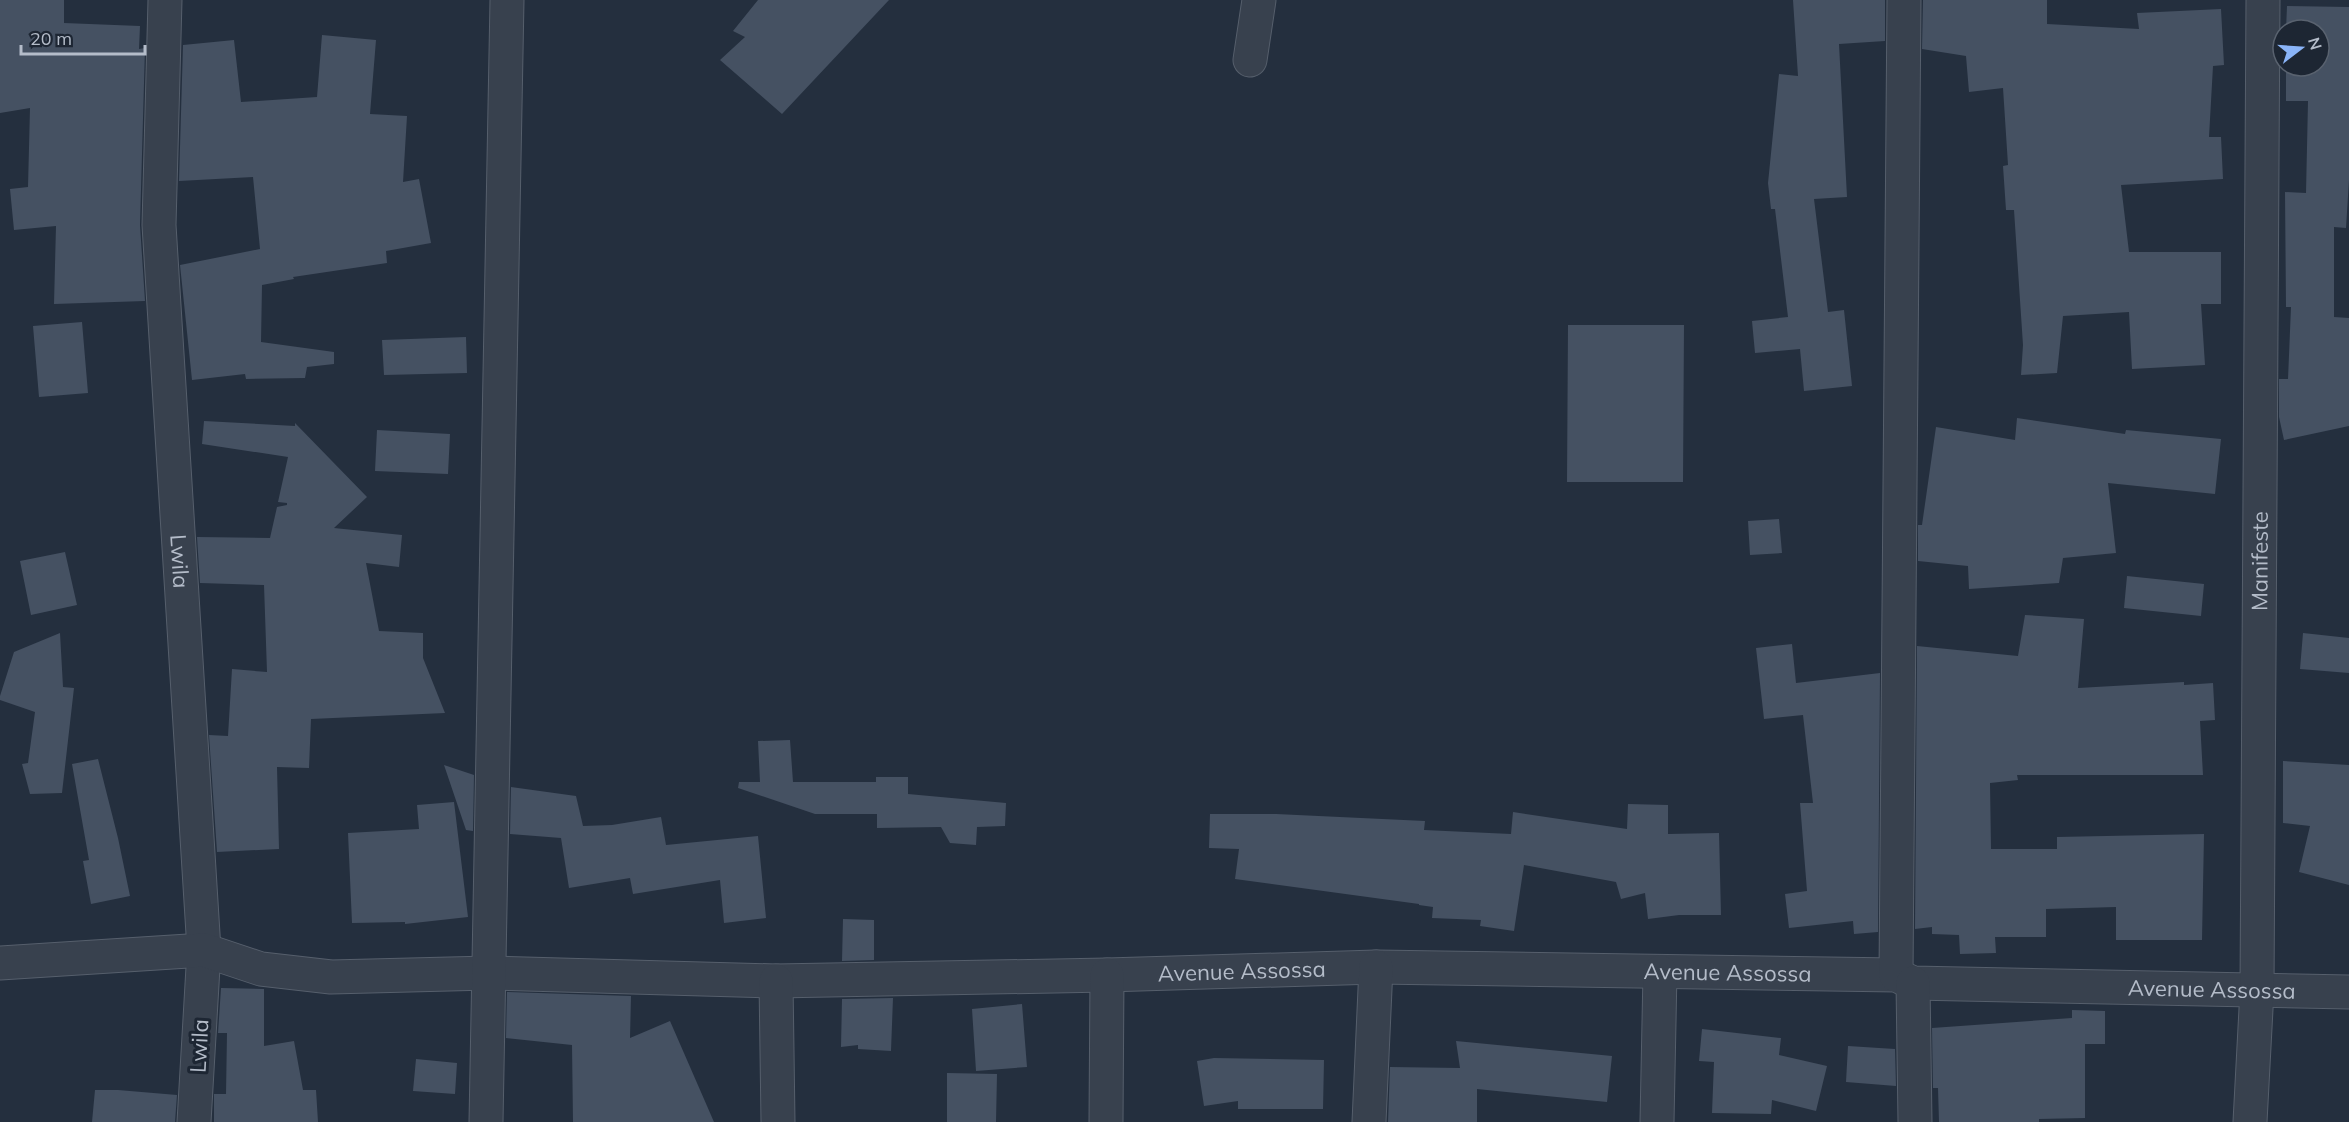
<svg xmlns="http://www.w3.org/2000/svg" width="2349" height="1122" viewBox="0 0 2349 1122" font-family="Mulish,sans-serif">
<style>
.building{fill:#455162}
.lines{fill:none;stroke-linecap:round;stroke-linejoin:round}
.street-casing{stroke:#565f6c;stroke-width:35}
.street{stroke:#38414e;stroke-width:33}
.labels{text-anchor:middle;stroke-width:6;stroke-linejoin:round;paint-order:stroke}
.street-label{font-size:22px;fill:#b4bcc9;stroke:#1d2633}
</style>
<rect width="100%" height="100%" fill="#242f3e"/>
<path class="building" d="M0,0H64V23L140,26L139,49L145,48L140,225L145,301L54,304L56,226L14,230L10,189L28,187L30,108L0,113Z
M758,0H889L782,114L720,60L745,37L733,31Z
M1793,0H1885V41L1839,44L1847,197L1814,199L1828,312L1844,310L1852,386L1804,391L1800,349L1755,353L1752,321L1788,317L1775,209H1771L1768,183L1779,74L1798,76Z
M1923,0H2047V24L2139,29L2137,13L2221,9L2224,65L2213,66L2209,137H2221L2223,179L2121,185L2129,252H2221V304H2201L2205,365L2132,369L2129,312L2063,316L2057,373L2021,375L2023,345L2014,210H2006L2003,166L2008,165L2003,88L1969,92L1966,56L1922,49Z
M2287,6L2349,7V180L2346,228L2334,227V317L2349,318V426L2284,440L2279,417V379H2288L2291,307H2286L2285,192L2306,193L2308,101H2286V66H2319V30H2286Z
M322,35L376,40L370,114L407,116L403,182L419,179L431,243L386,251L387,263L293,277L294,279L262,285L261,342L334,352V364L307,367L305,378L246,379L245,374L192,380L180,265L260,249L253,177L179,181L183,45L234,40L241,102L317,97Z
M82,322L88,393L39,397L33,326Z
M1568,325H1684L1683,482H1567Z
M466,337L467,373L384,375L382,340Z
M2017,418L2125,434L2126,430L2221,439L2215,494L2108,483L2116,553L2063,558L2059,583L1969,589L1968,566L1918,561V525H1922L1936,427L2015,440Z
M204,421L295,426V423L367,497L334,528L402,535L399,567L366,563L379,631L423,633V658L445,713L311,719L309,768L277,767L279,849L217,852L209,735L228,736L232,669L267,672L264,585L200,583L197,537L270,538L277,507L287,505V503L278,502L288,457L202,444Z
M377,430L450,434L448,474L375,471Z
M1779,519L1782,553L1750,555L1748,521Z
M65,552L77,605L31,615L20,561Z
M2127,576L2204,584L2201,616L2124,608Z
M2025,615L2084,619L2078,688L2184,682V685L2213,683L2215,720L2200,721L2203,775H2017L2018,780L1990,783L1991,849H2057V837L2204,834L2202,940H2116V907L2046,909V937H1995L1996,953L1960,954L1959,935L1932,934V927L1915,929L1917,646L2018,656Z
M60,633L63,687L74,688L62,793L30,794L22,764L28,763L35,712L0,700V696L14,652Z
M2303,633L2349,638V673L2300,669Z
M1792,644L1796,683L1880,673L1878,932L1854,934L1853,921L1789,928L1785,894L1807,891L1800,803H1813L1803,715L1764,719L1756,648Z
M790,740L793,782H876V777H908V794L1006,803L1005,826L977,827L976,845L950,843L941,827L877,828V814H815L738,788L739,782H760L758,741Z
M98,759L118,838L130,896L91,904L83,861L89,860L72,764Z
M2283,761L2349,765V885L2299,872L2310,826L2283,823Z
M444,765L474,775L473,831L466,830Z
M511,787L576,796L583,826L612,825L661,817L666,845L758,836L766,918L724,923L720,880L633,894L630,878L569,888L561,838L510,834Z
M454,802L468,917L405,924V922L352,923L348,833L419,829L417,805Z
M1628,804L1668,805V834L1719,833L1721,915H1679L1648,919L1645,893L1621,899L1616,882L1524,865L1514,931L1480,926L1481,920L1432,918L1433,907L1419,905V904L1235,879L1239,849L1209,848L1210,814H1276L1425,821L1424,830L1511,834L1513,812L1627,829Z
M843,919L874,920V960L842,961Z
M221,988L264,989V1046L294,1041L303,1090H316L318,1122H214V1094H226L227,1033H218Z
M507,992L631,996L630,1038L670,1021L714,1122H573L572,1045L506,1038Z
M893,998L891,1051L858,1049V1045L841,1047L842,999Z
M1022,1004L1027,1067L976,1071L972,1009Z
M2072,1010L2105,1011V1044H2085V1118L2039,1119V1122H1939L1938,1088H1933L1932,1028L2072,1018Z
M1702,1029L1781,1038L1779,1055L1827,1066L1816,1111L1772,1100L1771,1114L1712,1113L1714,1062L1699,1061Z
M1456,1041L1612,1056L1607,1102L1477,1089V1122H1388L1390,1067L1460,1068Z
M1848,1046L1895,1049L1896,1086L1846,1082Z
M1214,1058L1324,1060L1323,1109H1238V1101L1204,1106L1197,1061Z
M416,1059L457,1063L455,1094L413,1091Z
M947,1073L997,1074L996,1122H947Z
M95,1090H118L177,1095L175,1122H92Z"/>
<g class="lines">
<g class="street-casing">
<g id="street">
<path id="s1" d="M165,0L159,225L204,950L194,1122"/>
<path d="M1250,60L1259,0"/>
<path id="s2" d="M0,963L204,950L261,969L331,977L489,973L776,981L1107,975L1376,967L1896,975L1913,983L2349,992"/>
<path d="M1896,975L1904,0"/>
<path d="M776,981L778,1122"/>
<path d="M1913,983L1915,1122"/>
<path d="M486,1122L507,0"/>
<path d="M1106,1122L1107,975"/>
<path d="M1369,1122L1376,967"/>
<path d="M1657,1122L1660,972"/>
<path id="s3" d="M2250,1122L2257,990L2263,0"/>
</g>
</g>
<use href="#street" class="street"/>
</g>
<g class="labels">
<g class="street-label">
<text dy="8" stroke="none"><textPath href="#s1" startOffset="562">Lwila</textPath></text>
<text dy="8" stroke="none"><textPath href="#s3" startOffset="561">Manifeste</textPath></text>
<text dy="8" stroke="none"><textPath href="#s2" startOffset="1246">Avenue Assossa</textPath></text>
<text dy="8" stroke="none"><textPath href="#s2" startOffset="1732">Avenue Assossa</textPath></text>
<text dy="8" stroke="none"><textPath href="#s2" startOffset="2218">Avenue Assossa</textPath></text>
<text transform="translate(199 1046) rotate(-87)" y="8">Lwila</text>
</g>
</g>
<g transform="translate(2301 48) rotate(73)"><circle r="28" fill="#1d2633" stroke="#59626f" stroke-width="1.5"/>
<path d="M0-4.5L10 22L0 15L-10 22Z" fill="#8ab4f8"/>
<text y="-9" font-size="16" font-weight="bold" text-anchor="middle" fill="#b4bcc9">N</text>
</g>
<path d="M21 45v9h124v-9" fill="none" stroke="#b4bcc9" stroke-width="3"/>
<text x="30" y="45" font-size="18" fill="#b4bcc9" stroke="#1d2633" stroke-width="4.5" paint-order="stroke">20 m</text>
</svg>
